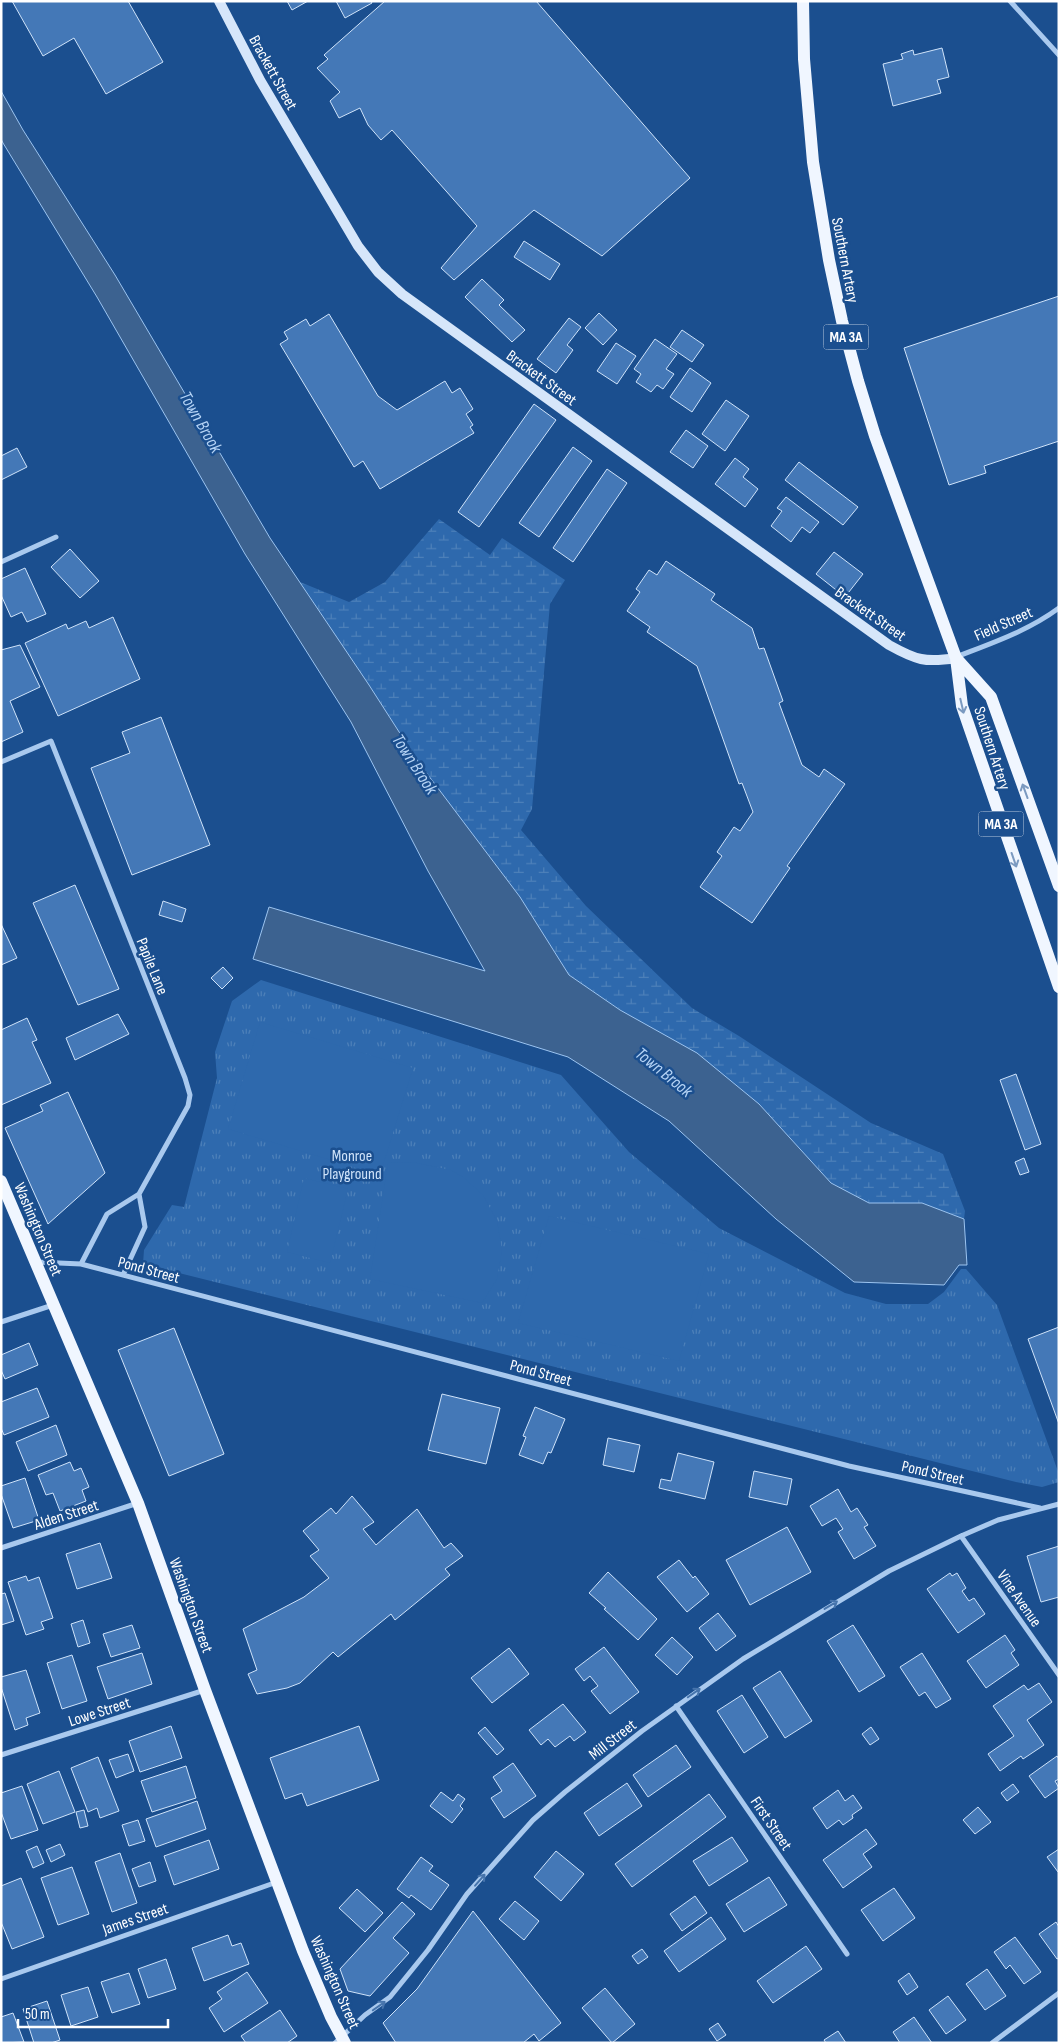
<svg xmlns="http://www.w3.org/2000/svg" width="1060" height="2044" viewBox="0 0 1060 2044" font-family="'Sofia Sans Condensed',sans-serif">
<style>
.wetland{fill:url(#wetland-marsh)}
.park{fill:url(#park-tufts)}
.pitch{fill:#2e69ad}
.water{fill:#3c6290;stroke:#9cc4f0}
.building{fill:#4478b7;stroke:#cfe3fa}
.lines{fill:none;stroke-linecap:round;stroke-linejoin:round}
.street{stroke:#a9c9ee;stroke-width:5}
.secondary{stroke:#d6e6fa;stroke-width:10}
.primary{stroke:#f0f6ff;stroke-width:12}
.oneway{stroke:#7b9ac1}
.oneway2{stroke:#4674ac}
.labels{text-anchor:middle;stroke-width:5;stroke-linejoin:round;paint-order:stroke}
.shield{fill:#1b4f8f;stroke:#bbcadd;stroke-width:1}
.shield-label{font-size:15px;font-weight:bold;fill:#fff}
.street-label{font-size:16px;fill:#fff;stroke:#1b4f8f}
.park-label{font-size:16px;fill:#cfe3fa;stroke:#1b4f8f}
.water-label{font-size:18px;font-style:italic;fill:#b5d3f5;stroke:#1b4f8f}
</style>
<defs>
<pattern id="wetland-marsh" width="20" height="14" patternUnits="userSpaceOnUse" patternTransform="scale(1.25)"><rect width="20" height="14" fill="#2e69ad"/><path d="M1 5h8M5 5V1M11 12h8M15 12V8" fill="none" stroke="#4d80b9"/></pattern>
<pattern id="park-tufts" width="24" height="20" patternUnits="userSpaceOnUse" patternTransform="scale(1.25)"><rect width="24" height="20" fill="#2e69ad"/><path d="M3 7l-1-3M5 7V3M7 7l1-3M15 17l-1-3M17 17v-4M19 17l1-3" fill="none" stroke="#4d80b9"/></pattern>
</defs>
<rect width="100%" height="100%" fill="#1b4f8f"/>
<path class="wetland" d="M439,519L490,555L502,538L565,580L550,604L532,809L521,830L586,906L692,1008L739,1036L871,1123L943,1154L965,1211L964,1219L922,1203H869L831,1183L759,1104L569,975L520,897L419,763L369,685L300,582L349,602L385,582Z"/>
<path class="park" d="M261,980L561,1075L629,1152L719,1228L845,1293L886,1304H928L944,1292L961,1269H966L997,1305L1059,1474V1482L1042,1487L1016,1482L143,1264L144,1250L172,1205L184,1207L217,1078L215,1052L232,1001Z"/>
<path class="pitch" d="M260,1022L413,1068L380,1175L228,1129Z
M412,1162L451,1170L463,1177L483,1195L497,1221L502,1250L497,1279L482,1303L370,1279L388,1163Z
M304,1178L348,1189L330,1263L287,1252Z
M549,1216L709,1254L679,1361L518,1323Z"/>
<path class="water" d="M1,91L23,130L115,275L270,538L369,685L419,763L520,897L569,975L620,1010L697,1053L759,1104L831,1183L869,1203H922L964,1219L967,1265H959L944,1285L854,1282L776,1219L669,1121L568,1057L253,959L269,907L485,971L428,871L351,722L245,554L97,297L3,143L1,139Z"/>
<path class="building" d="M12,1H128L163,62L106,94L74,38L43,56Z
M287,1H308L292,10Z
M336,1H371L372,3L345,18Z
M385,1H536L690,178L602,256L534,210L454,280L441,268L477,226L392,130L381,140L368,125L360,108L339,118L330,101L340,92L317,68L328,59L324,55Z
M942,48L949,77L937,80L941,93L893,106L883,64L903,59L901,54L913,50L914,55Z
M524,241L560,264L550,280L514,257Z
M482,279L504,300L499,305L525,330L512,342L465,297Z
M1059,296V441L984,466L986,473L949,485L904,348Z
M599,313L617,330L603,345L585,328Z
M329,314L378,396L397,410L445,381L452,393L460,388L473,409L466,414L473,425L470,427L474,433L380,489L363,461L354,467L280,344L288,339L284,332L306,319L310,326Z
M569,318L581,327L567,345L573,350L556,373L537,359Z
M682,330L704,345L692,362L670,347Z
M655,339L677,354L666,369L674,374L663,389L657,385L651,392L636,382L641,374L634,369Z
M616,343L636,356L617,384L597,371Z
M690,368L711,383L692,412L670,397Z
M726,400L749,416L725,451L702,434Z
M534,404L556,420L479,527L458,512Z
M686,430L708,446L693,468L670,452Z
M573,447L592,461L539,537L519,523Z
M17,448L27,467L1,480V456Z
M735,458L749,469L743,477L758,489L745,507L715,484Z
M799,462L858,507L843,525L785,480Z
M607,469L627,483L573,562L553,548Z
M786,497L819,522L810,533L802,527L791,542L771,526L782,511L777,508Z
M70,549L99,581L80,598L51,567Z
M834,552L863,574L845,597L816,574Z
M666,561L715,594L711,600L752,628L759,649L764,648L783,701L779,703L802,765L819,777L824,769L845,784L787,866L790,868L752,923L700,887L722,856L717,852L734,827L740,831L753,812L742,783L739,784L697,666L647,632L650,627L627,611L640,592L636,589L649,570L657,575Z
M25,568L46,614L27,622L22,612L11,617L1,595V579Z
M113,617L140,679L58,716L25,643L66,624L68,629L86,621L89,628Z
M20,645L40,687L10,701L23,732L1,742V650Z
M161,717L210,845L132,875L91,768L130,753L122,732Z
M75,885L119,989L78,1005L33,903Z
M163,901L186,909L182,922L159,915Z
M1,924L17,958L1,965Z
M223,967L233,978L222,989L211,978Z
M118,1014L129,1034L75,1060L66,1038Z
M27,1018L37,1040L32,1042L51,1083L1,1105V1030Z
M1016,1074L1041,1144L1025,1150L1000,1080Z
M68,1092L105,1173L48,1224L5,1128L43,1111L40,1105Z
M1024,1158L1029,1172L1020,1175L1015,1162Z
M1059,1327V1424L1028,1339Z
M174,1328L224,1454L169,1476L118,1350Z
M29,1343L38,1365L5,1379L1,1370V1355Z
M37,1388L49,1417L4,1435L1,1428V1402Z
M442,1394L500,1408L486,1464L428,1450Z
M535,1407L565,1419L551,1453L548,1452L543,1464L519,1455L526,1437L523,1436Z
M56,1425L67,1455L28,1471L16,1442Z
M608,1438L640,1445L634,1472L603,1465Z
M678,1453L714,1462L705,1499L659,1488L661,1479L671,1481Z
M70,1462L74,1471L81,1468L89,1487L82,1490L86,1501L60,1511L53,1493L46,1495L38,1475Z
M754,1471L792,1479L787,1505L749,1497Z
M25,1478L39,1520L13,1528L1,1494V1486Z
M838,1489L851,1512L857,1508L868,1525L864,1527L876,1546L854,1559L838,1532L843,1529L836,1518L822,1526L810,1506Z
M352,1496L374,1522L363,1529L376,1545L417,1509L444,1548L451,1543L463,1556L445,1569L450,1575L395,1620L391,1614L338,1657L333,1652L300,1683L287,1688L257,1694L248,1674L257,1670L243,1629L304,1597L329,1578L310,1556L319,1550L303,1531L331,1508L336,1514Z
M787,1527L811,1572L750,1605L726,1560Z
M100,1543L112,1578L77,1589L66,1554Z
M1059,1546V1597L1041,1602L1027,1556Z
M679,1560L693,1578L695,1576L709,1594L687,1612L657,1577Z
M608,1572L657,1619L638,1640L604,1609L606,1608L589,1593Z
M950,1573L952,1576L957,1573L966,1588L962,1591L969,1601L974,1598L985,1614L958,1633L927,1589Z
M26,1576L28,1581L39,1577L53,1618L41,1622L44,1629L26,1635L8,1582Z
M5,1593L14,1621L1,1625V1594Z
M718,1613L736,1636L716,1651L699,1628Z
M83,1620L90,1643L78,1647L71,1624Z
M132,1625L140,1648L111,1657L103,1634Z
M853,1625L885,1676L859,1692L827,1641Z
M1005,1635L1015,1650L1011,1653L1019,1665L986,1688L967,1661Z
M672,1637L693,1657L677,1675L655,1655Z
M604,1647L639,1692L610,1714L591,1691L598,1686L590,1676L584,1681L575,1669Z
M509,1648L529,1674L492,1703L471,1678Z
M142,1653L152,1684L108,1699L97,1667Z
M922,1653L951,1699L936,1708L925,1692L919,1696L900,1667Z
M72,1655L87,1701L62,1709L47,1663Z
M26,1670L40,1713L26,1718L28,1725L15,1730L1,1687V1677Z
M780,1671L812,1721L785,1738L753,1688Z
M1039,1683L1052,1702L1027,1720L1044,1745L1023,1759L1021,1756L1000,1771L988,1754L1014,1736L993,1706L1024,1685L1028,1690Z
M742,1695L768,1737L744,1753L717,1711Z
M563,1704L586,1732L574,1741L570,1736L555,1747L548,1739L541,1745L529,1730Z
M171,1726L182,1758L140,1772L129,1741Z
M359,1726L379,1780L307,1806L302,1793L285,1799L270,1758Z
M485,1727L504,1749L497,1755L478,1733Z
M871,1727L879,1739L870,1745L862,1734Z
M676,1745L691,1767L648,1797L633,1775Z
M128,1754L134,1771L116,1778L109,1760Z
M1057,1756L1059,1759V1779L1055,1781L1059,1788L1045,1798L1029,1776Z
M98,1757L119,1811L100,1818L97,1808L88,1812L71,1768Z
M513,1763L536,1796L504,1818L491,1798L502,1791L493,1777Z
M186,1766L196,1798L152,1812L141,1781Z
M59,1771L75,1812L43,1824L27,1784Z
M627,1783L642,1806L599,1836L584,1813Z
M1013,1784L1019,1792L1007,1801L1001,1793Z
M22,1786L38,1830L11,1839L1,1812V1793Z
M838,1790L845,1801L853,1795L862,1808L852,1815L853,1818L843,1825L839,1820L827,1829L813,1808Z
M441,1792L453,1801L458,1794L465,1799L460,1806L463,1809L452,1823L430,1806Z
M709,1794L726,1817L632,1887L615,1864Z
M197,1801L206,1829L156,1847L146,1819Z
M978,1807L991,1822L975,1834L963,1820Z
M84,1810L88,1826L80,1828L76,1812Z
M138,1820L145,1841L129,1846L122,1825Z
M866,1829L877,1844L863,1854L872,1867L843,1888L823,1860Z
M732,1837L748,1861L709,1886L693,1861Z
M209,1840L219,1869L174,1885L164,1856Z
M60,1844L65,1855L51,1862L46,1850Z
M37,1846L44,1863L33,1868L26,1851Z
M1059,1849V1871L1058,1872L1047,1857Z
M556,1851L584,1874L561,1901L534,1877Z
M120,1853L137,1903L112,1912L95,1862Z
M421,1857L433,1866L429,1871L449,1885L431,1910L411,1895L409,1898L397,1889Z
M150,1862L156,1881L139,1887L132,1869Z
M72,1867L89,1914L58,1925L41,1878Z
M769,1877L787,1905L744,1932L726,1904Z
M21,1878L44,1937L12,1949L1,1922V1886Z
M894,1888L915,1918L883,1941L861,1910Z
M357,1889L383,1913L365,1932L339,1908Z
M695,1896L707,1913L682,1931L670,1914Z
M515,1901L539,1921L524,1940L499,1919Z
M402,1902L415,1914L393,1938L409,1953L370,1996L348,1991L340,1969Z
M473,1911L561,2023L539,2041L534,2034L523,2043H396L383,2023L417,1989Z
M711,1917L726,1939L679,1972L664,1951Z
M1056,1922L1059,1927V1958L1057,1959L1039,1934Z
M228,1935L232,1946L241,1943L249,1964L204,1981L192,1948Z
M1015,1937L1041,1972L1024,1984L1010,1965L1006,1969L994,1952Z
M806,1946L822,1969L773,2003L757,1981Z
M642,1949L648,1957L638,1964L632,1956Z
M166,1959L176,1989L148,1998L138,1969Z
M987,1969L1006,1996L985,2010L966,1984Z
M247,1972L268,2003L224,2032L209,2008L222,1999L217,1992Z
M129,1973L140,2004L112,2013L101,1982Z
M909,1973L918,1987L907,1995L898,1981Z
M88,1987L98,2017L71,2026L61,1995Z
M605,1988L635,2024L612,2043L582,2008Z
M948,1996L966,2020L946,2034L929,2010Z
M47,2001L60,2040L51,2043H34L23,2009Z
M280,2010L297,2036L287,2043H246L241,2036Z
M13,2013L24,2042L1,2043V2017Z
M914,2017L932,2043H900L893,2032Z
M718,2023L726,2035L717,2041L709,2029Z
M838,2031L846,2043H826L824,2040Z"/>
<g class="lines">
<path class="street" d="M1010,1L1059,55
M1,562L56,537
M956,657C992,643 1028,631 1059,608
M1,762L51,741L185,1078L190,1095L188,1106L139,1194L107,1214L81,1264
M37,1262L81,1264L849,1466L1040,1508
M123,1275L145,1227L139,1194
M1,1322L53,1305
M961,1536L1059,1675
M1,1548L138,1503
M676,1706L847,1954
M1,1755L205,1690
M1,1979L277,1882
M335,2043L365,2015L390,1997L428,1950L467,1894L533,1820L565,1792L642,1731L743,1659L889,1571L961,1536L998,1520L1059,1504
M992,2043L1059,1993"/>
<path class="secondary" d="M219,1L260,80L358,246L378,272L402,294L889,645C916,660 925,663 956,658"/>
<path class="primary" d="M803,1L804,59L813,162L829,260L842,321L858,381L875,436L956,658L962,706L1059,987
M956,658L991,697L1059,886
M1,1181L138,1503L205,1690L303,1951L331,2017L345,2043"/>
</g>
<defs><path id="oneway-shaft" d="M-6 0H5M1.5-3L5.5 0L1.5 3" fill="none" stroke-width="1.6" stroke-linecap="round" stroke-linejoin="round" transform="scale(1.25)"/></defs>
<g class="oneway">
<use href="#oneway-shaft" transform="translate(962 706) rotate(77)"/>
<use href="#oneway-shaft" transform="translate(1025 791) rotate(-110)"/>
<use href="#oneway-shaft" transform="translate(1014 860) rotate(71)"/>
</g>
<g class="oneway2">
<use href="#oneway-shaft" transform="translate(831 1605) rotate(-31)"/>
<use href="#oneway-shaft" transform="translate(694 1693) rotate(-35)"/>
<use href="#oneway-shaft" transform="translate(480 1880) rotate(-49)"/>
<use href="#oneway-shaft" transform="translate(379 2006) rotate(-35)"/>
</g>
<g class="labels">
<g class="shield">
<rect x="823.5" y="324.5" width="45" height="25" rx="4"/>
<rect x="978.5" y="811.5" width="45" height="25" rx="4"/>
</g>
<g class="shield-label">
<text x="846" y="342">MA 3A</text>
<text x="1001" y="829">MA 3A</text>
</g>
<g class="street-label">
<text transform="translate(274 72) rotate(61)" y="6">Brackett Street</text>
<text transform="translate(846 260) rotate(79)" y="6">Southern Artery</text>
<text transform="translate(542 377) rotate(36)" y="6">Brackett Street</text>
<text transform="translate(871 613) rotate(35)" y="6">Brackett Street</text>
<text transform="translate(1003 623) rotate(-24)" y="6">Field Street</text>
<text transform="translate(993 748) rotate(72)" y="6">Southern Artery</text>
<text transform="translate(153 966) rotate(68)" y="6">Papile Lane</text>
<text transform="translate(39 1229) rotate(67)" y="6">Washington Street</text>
<text transform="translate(149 1269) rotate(15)" y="6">Pond Street</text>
<text transform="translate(541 1372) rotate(15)" y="6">Pond Street</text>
<text transform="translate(933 1472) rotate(13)" y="6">Pond Street</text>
<text transform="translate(66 1514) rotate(-18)" y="6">Alden Street</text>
<text transform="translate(1020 1598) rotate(55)" y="6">Vine Avenue</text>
<text transform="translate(192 1605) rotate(70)" y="6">Washington Street</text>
<text transform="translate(99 1711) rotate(-18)" y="6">Lowe Street</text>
<text transform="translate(612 1739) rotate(-38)" y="6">Mill Street</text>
<text transform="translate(772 1823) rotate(56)" y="6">First Street</text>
<text transform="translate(135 1918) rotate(-19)" y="6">James Street</text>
<text transform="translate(336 1982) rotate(66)" y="6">Washington Street</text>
</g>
<g class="park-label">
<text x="352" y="1161">Monroe<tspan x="352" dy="18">Playground</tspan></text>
</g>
<g class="water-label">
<text transform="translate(201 422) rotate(60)" y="6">Town Brook</text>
<text transform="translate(415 764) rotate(57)" y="6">Town Brook</text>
<text transform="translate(664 1072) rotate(39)" y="6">Town Brook</text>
</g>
</g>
<rect width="1060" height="2044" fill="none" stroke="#ffffff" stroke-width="5"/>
<path d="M18 2019v8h150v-8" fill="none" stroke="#ffffff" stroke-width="2.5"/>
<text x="25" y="2019" font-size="15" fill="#ffffff" stroke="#1b4f8f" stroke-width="4" paint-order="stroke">50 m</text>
</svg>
